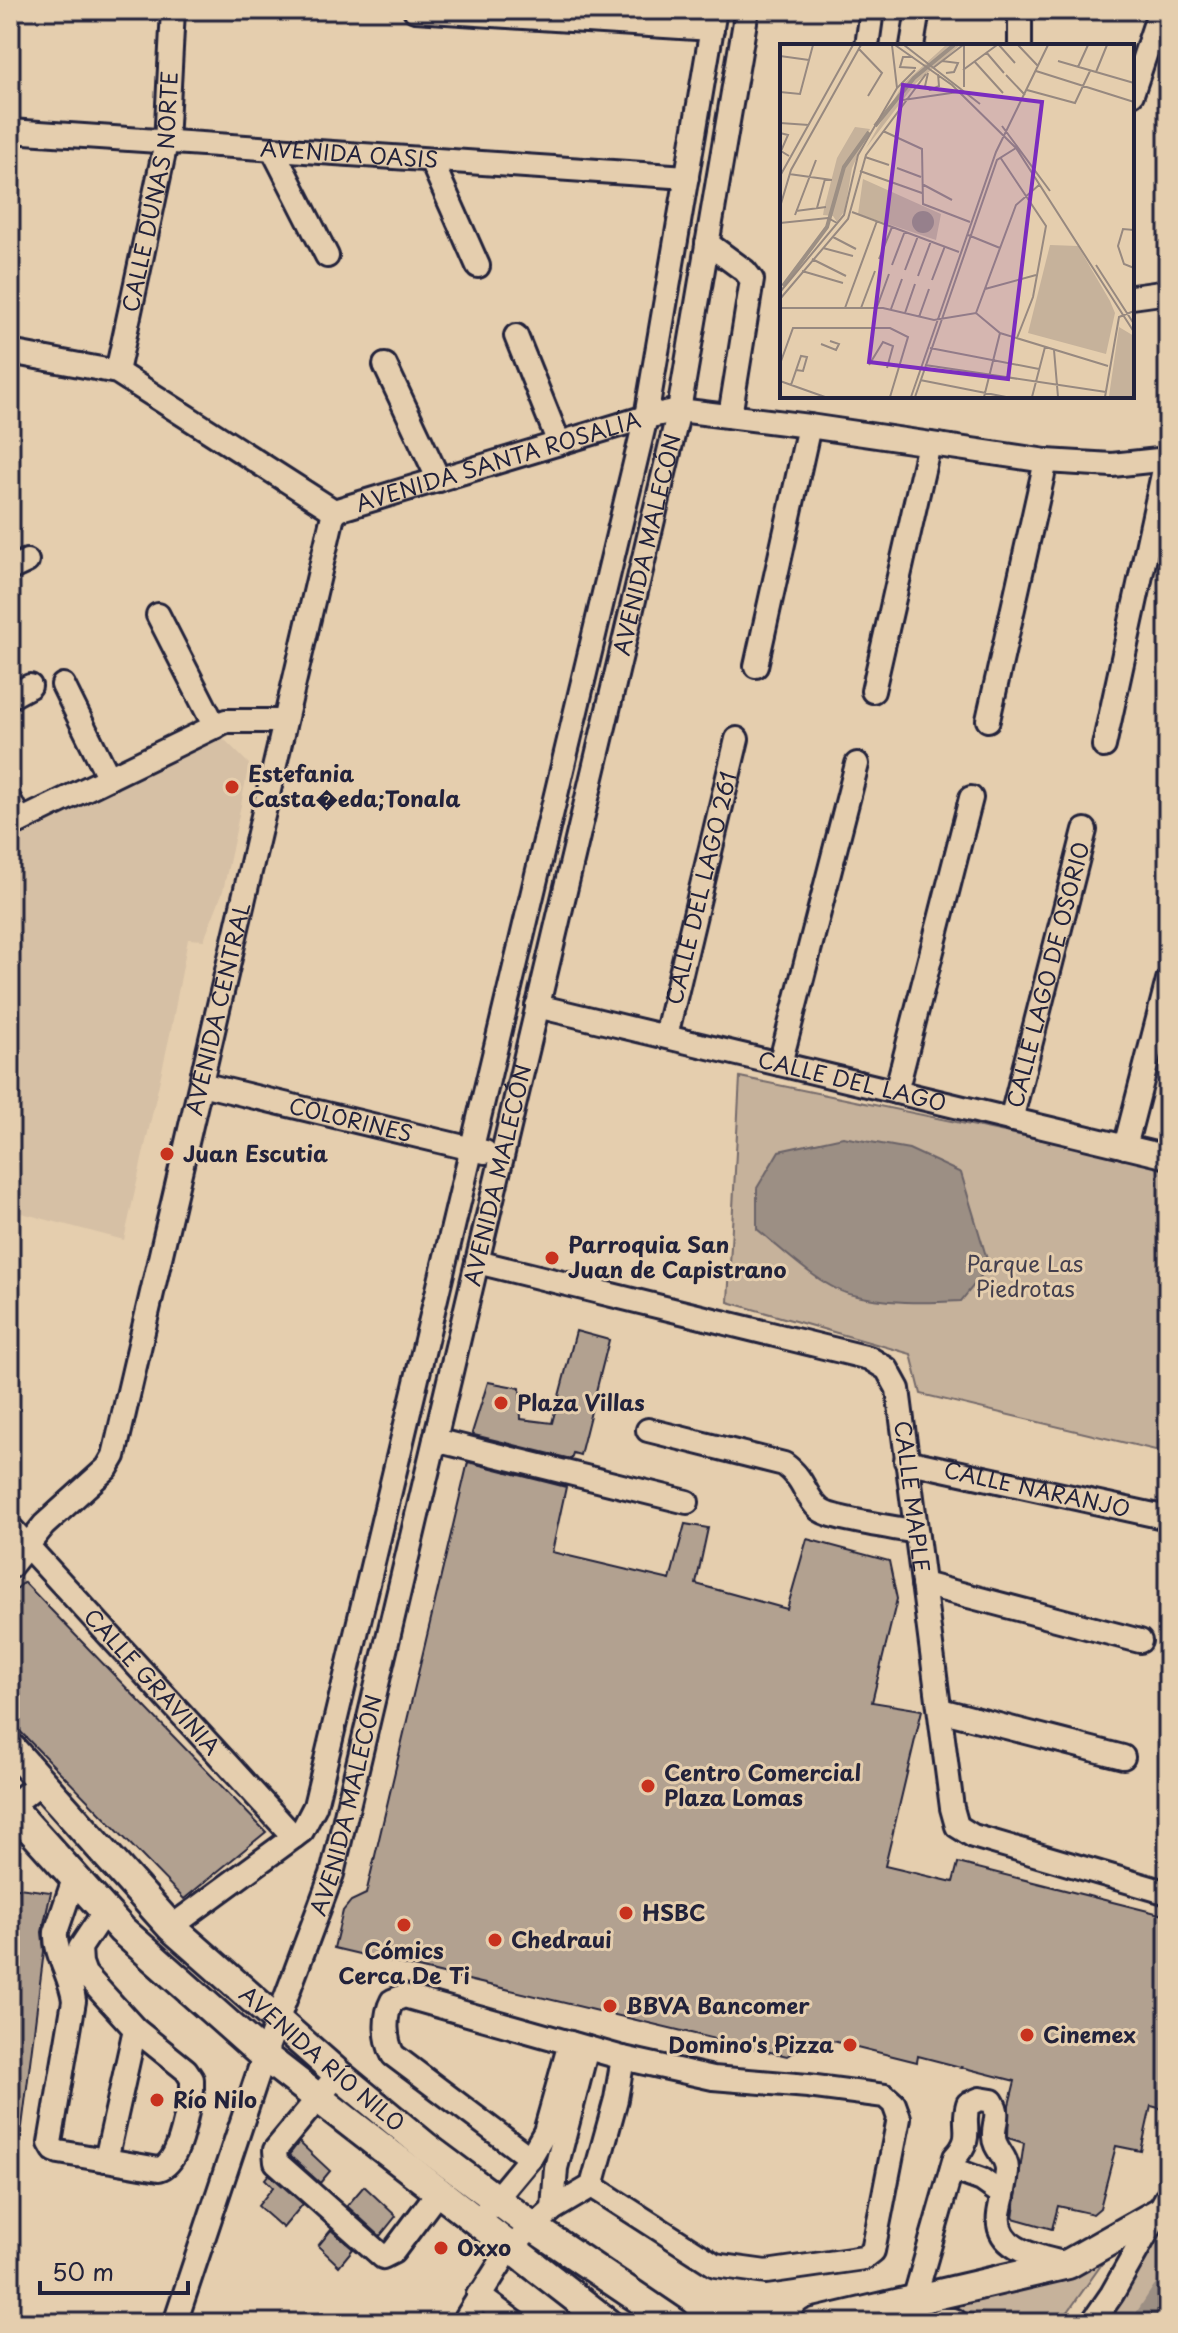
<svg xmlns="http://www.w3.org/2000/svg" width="1178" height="2333" viewBox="0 0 1178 2333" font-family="'Playpen Sans',sans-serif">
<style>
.built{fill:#d6c0a5}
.green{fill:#c6b29b;stroke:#746a6b;stroke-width:2}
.water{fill:#9c8f84;stroke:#6b6367;stroke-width:2}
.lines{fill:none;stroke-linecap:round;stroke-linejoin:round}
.river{stroke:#9c8f84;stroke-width:36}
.building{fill:#b2a190;stroke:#22223b;stroke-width:2}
.minor-casing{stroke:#22223b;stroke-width:28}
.major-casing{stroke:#22223b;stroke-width:34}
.minor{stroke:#e5ceae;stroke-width:22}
.major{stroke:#e5ceae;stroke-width:28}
.poi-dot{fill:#c8321e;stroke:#e5ceae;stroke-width:3}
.labels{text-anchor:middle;stroke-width:6;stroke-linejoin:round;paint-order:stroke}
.street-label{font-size:22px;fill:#22223b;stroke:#e5ceae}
.poi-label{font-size:22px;font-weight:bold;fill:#22223b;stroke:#e5ceae;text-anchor:start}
.park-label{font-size:22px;fill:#433f4e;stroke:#e5ceae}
.inset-river{fill:none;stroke:#9c8f84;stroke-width:4}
.inset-road{fill:none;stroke:#978980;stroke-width:2}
.view{fill:#7b2cbf;fill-opacity:0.15;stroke:#7b2cbf;stroke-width:4}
.inset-edge{fill:none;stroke:#22223b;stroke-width:4}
</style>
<rect width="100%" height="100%" fill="#e5ceae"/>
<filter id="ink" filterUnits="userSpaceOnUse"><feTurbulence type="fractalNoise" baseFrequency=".0125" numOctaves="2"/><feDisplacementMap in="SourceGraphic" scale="16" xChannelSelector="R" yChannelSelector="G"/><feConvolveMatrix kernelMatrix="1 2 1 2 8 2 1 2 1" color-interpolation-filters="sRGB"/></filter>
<g filter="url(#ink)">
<path class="built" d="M222,737L249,764L235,835L223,891L204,940L188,939L171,1030L124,1240L10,1210V841Z"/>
<path class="green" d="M740,1077L1168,1166V1453L921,1394L911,1354L728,1302Z
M1168,2206V2323H1097Z
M1109,2254L1060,2323H985L974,2315L955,2309L928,2314L904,2323H857Z"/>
<path class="water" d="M843,1137L909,1149L961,1173L989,1266L961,1301C924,1303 886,1304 849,1294C819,1285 781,1249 757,1229V1188L779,1151Z"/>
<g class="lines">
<path class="river" d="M1151,2323L1168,2297"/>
</g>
<path class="building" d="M576,1331L609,1340L580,1455L573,1453L571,1459L474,1435L472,1433L488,1382L520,1388L521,1419L552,1423Z
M468,1462L566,1487L552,1552L670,1580L685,1524L708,1528L696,1584L787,1609L807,1539L889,1561L897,1599L872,1702L922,1710L885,1866L953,1882L958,1863L1168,1916V2088L1163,2109L1151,2106L1141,2151L1116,2146L1100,2208L1093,2214L1058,2206L1052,2229L1013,2218L1024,2143L1008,2138L1009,2105L1015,2081L918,2056L917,2062L817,2037L787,2056L334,1948L343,1911L351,1901L366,1894Z
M24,1582L266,1832L184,1899L10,1721V1595Z
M10,1887L51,1892L42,1932L44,1951L20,2143L10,2142Z
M299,2142L330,2171L320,2183L289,2155Z
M269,2174L303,2204L283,2228L258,2206L273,2187L265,2179Z
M364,2186L396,2216L380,2236L347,2206Z
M331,2230L353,2249L339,2266L318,2246Z"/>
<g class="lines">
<g class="minor-casing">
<g id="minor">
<path d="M415,10L712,29"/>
<path d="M867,46L872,10"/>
<path d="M912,46L918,10"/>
<path d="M1020,46V10"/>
<path d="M1132,94L1160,10"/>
<path id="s1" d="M10,131L687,177"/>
<path d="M273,150L327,256"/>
<path d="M431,160L478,266"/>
<path d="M707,243L745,271L752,280L730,416"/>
<path d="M1132,297L1168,292"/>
<path d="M516,336L559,443"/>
<path id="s2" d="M10,352L117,372L334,511L646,417L679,410L809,426L1046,461L1112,465L1168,459"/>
<path d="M385,365L439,480"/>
<path id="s3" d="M117,372L166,143L173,10"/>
<path d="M10,569L27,561"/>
<path d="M158,615L215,727"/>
<path d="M756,666L809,426"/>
<path d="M63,685L109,778"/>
<path d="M873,691L929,444"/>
<path d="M10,697L30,686"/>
<path d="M988,720L1046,461"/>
<path d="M1104,746L1166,460"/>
<path d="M10,801L20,821"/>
<path d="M10,826L226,721H283"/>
<path id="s4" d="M537,1006L1168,1157"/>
<path id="s5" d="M666,1036L737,739"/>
<path d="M780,1064L857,764"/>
<path id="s6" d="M201,1084L485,1152"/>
<path d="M896,1092L971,798"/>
<path id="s7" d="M1011,1120L1085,830"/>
<path d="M1125,1147L1168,980"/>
<path id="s8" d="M477,1262L869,1358L887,1369L898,1389L952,1808L957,1826L973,1836L1168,1893"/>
<path d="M648,1430L784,1464C806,1480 803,1494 819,1509C829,1519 898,1528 916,1532"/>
<path d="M435,1440L687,1502"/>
<path id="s9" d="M906,1461L1168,1518"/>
<path id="s10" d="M10,1527L294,1837"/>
<path id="s11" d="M10,1567L44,1525L107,1468L114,1456L334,511"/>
<path d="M923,1584L1140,1641"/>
<path d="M940,1710L1123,1757"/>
<path d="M10,1807L41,1782"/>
<path d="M74,1879L56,1932C54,1953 72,1978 74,2001L50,2143L54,2150L59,2152L159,2169C181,2163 186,2111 192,2090V2079L186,2070L135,2029L85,1974L81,1963L80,1948L104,1912"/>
<path d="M171,1927L302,1831L315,1806L646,417L715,10"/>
<path d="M338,2074L275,2150L276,2162L383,2257L393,2252L438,2192"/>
<path d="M530,2158L393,2055C385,2040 384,2016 392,2001L404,1996L623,2058L713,2078L808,2086L885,2096L894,2104L899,2118L873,2251L864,2258L766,2272L715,2265L592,2186"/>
<path d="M106,2160L135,2029"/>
<path d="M952,2169L982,2180L1003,2195"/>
<path d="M553,2209L556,2168L587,2048"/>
<path d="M486,2211L530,2158L545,2132L570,2043"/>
<path d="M478,2295L516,2323"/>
<path d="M914,2300L955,2157C975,2136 961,2127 968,2104L980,2099L992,2101C1001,2115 993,2123 994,2137C994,2149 1008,2157 1007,2171C1006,2186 1001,2200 999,2214C994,2251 1041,2257 1067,2264"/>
<path id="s12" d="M175,2323L264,2056L332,1874L679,410L747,10"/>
<path d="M463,2323L510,2248L553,2209L592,2186L616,2099L623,2058"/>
<path d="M1092,2323L1112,2294L1168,2195"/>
</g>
</g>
<g class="major-casing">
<g id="major">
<path id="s13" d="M10,1747L171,1927L338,2074L426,2147L533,2227L675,2323"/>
<path d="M10,1806L122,1930L264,2056L608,2323"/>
<path d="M815,2323L1068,2264L1160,2212"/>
<path d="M942,2323H953"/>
</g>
</g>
<use href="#minor" class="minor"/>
<use href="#major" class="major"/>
</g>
</g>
<g class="poi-dot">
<circle cx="232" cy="787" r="8"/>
<circle cx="167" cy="1154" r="8"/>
<circle cx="552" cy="1258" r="8"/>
<circle cx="501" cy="1403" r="8"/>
<circle cx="648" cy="1786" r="8"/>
<circle cx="626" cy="1913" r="8"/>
<circle cx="404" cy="1925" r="8"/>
<circle cx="495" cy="1940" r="8"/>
<circle cx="610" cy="2006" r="8"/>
<circle cx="1027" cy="2035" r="8"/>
<circle cx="850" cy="2045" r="8"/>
<circle cx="157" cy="2100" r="8"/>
<circle cx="441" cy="2248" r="8"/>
</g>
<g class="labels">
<g class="street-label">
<text dy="8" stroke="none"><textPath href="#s1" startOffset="340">AVENIDA OASIS</textPath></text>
<text dy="8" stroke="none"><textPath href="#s3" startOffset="184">CALLE DUNAS NORTE</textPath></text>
<text dy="8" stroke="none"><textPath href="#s2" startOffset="538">AVENIDA SANTA ROSALÍA</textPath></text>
<text dy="8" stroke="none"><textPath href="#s12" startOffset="1842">AVENIDA MALECÓN</textPath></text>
<text dy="8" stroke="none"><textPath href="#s5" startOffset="152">CALLE DEL LAGO 261</textPath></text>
<text dy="8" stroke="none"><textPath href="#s7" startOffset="150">CALLE LAGO DE OSORIO</textPath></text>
<text dy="8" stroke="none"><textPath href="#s11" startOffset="612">AVENIDA CENTRAL</textPath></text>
<text dy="8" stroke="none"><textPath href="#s4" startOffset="324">CALLE DEL LAGO</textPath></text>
<text dy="8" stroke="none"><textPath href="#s6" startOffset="154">COLORINES</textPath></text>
<text dy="8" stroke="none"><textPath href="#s12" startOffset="1194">AVENIDA MALECÓN</textPath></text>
<text dy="8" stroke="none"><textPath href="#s9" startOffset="134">CALLE NARANJO</textPath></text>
<text dy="8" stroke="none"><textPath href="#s8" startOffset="556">CALLE MAPLE</textPath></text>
<text dy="8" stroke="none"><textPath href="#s10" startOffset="210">CALLE GRAVINIA</textPath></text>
<text dy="8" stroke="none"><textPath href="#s12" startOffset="546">AVENIDA MALECÓN</textPath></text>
<text dy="8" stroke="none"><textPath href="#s13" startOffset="442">AVENIDA RÍO NILO</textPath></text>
</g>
<g class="poi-label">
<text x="248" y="782">Estefania<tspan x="248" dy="25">Casta�eda;Tonala</tspan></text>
<text x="183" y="1162">Juan Escutia</text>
<text x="568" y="1253">Parroquia San<tspan x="568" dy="25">Juan de Capistrano</tspan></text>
<text x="517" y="1411">Plaza Villas</text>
<text x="664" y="1781">Centro Comercial<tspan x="664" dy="25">Plaza Lomas</tspan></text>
<text x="642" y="1921">HSBC</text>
<text x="511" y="1948">Chedraui</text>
<text x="404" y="1959" text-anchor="middle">Cómics<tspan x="404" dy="25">Cerca De Ti</tspan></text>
<text x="626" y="2014">BBVA Bancomer</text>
<text x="1043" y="2043">Cinemex</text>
<text x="834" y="2053" text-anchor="end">Domino's Pizza</text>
<text x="173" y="2108">Río Nilo</text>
<text x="457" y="2256">Oxxo</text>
</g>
<g class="park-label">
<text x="1025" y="1272">Parque Las<tspan x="1025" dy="25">Piedrotas</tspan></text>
</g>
</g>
<g transform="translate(780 44)">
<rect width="354" height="354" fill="#e5ceae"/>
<path d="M166,1H180L135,40L86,104L123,40ZM75,83L90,85L72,124L65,166L57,178L53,172L43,171L44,165L57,114ZM83,135L161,170L156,196L78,170ZM270,201L298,202L330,257L335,269L326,310L248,289ZM339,283L354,292V353L329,352Z" fill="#c6b29b"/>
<path d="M132 178a11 11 0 1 1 22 0a11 11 0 1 1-22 0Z" fill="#9c8f84"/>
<path class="inset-river" d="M95,82L134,34L174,1M3,242L47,183L64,123L89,88"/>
<path class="inset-road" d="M112,1L117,44M115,1L172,41L236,104L354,288M124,1L200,60M184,1V43M219,1L235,19M238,1L258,22M79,5L102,29L88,52M206,8L224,29M0,12L29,16M133,13H123L120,23L136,24M162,17L178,19L174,28L166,29M194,17L223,49M278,17L354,39M298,23L308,1M153,24L183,1M183,26L217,1M256,27L354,58M316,28L327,1M148,29L145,42L150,46L159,42L158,30M226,31L245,51M247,46L295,59L310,27M0,48L20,50L33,1M123,56L178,48M0,79L29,81M222,82L270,147M103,87L142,105L143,160L190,178M0,89L8,91L1,107L9,112M85,113L109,121M220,113L266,182L253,253L237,294M117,124L141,133M80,127L142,149M9,130L52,136M0,132L73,1M142,140L172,156M0,163L11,126L81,1M37,164L45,135M16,167L46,163M72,168L179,208M15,171L36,116M0,179L48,174L57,179M354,186L343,185L338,202L344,220L354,224M188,191L220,204M53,193L76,205M43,204L73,212M32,215L66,232M99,215L112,183M112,221L125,187M316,221L354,280M125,226L138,192M22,227L63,239M138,232L151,197M152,236L165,202M205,245L256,231M0,248L64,171L78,111L117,44L135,26M0,255L68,175L86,111L146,30M97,263L109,230M0,264H103L154,276L196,269L220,289L328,322M65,264L97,177M81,264L95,227M111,265L122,235M125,269L135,240M196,269L236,161L259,141M139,273L149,245M41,300L56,306L59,300L50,297M150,304L259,325M274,306L278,353M0,320L13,284H110L128,293L110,353M89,321L103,298L113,302L107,324M145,321L326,348M140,336L226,353M0,337L45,353M11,341L21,312L27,313L23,327L16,326M131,353L216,108L268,1M135,353L217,116L236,104M204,353L220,289M252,353L265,303M325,353L339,273L354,267"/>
<path class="view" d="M123,41L262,58L228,335L89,318Z"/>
<rect width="354" height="354" class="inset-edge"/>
</g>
<rect width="1178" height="2333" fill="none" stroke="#e5ceae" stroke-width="40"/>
<rect x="20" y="20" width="1138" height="2293" fill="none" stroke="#22223b" stroke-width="3" filter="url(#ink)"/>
<path d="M40 2281v12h148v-12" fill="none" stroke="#22223b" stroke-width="4"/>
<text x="52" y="2281" font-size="24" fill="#22223b" stroke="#e5ceae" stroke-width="6" paint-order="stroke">50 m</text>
</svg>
